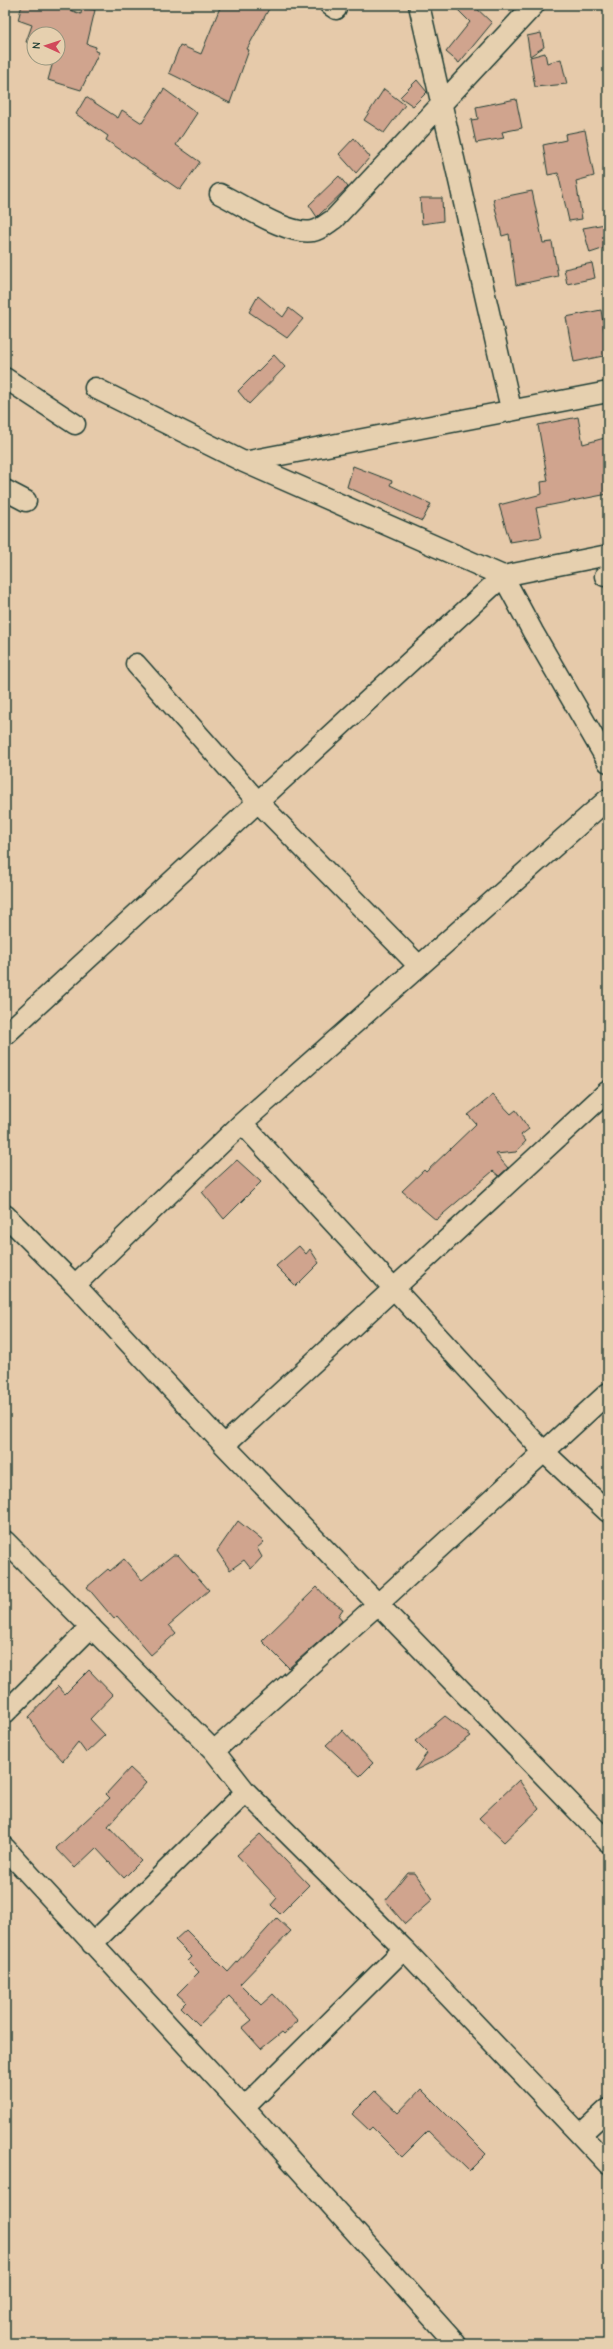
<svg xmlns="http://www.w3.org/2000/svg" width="613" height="2349" viewBox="0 0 613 2349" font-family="'Comic Neue',sans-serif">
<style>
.building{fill:#d0a48e;stroke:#1f3d34}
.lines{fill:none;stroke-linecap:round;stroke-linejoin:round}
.street-casing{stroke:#1f3d34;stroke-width:23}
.street{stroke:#e6d0af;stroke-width:20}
</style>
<rect width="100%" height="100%" fill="#e6caaa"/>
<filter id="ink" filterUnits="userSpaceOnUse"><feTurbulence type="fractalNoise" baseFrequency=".025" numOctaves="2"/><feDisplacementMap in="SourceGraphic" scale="8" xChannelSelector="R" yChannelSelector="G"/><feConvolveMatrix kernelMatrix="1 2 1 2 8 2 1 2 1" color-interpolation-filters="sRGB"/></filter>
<g filter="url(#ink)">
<path class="building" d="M22,5H57L81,14L82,7L95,10L87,44L96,47L95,51L99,52L81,90L48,80L54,58H58V34H34V44L26,42L32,25L18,20Z
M221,5H271L247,49L249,50L230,103L169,73L180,45L201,54Z
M453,5H473L492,23L459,63L446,52L470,22Z
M541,33L544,47L530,56L527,36Z
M545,53L547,63L561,59L567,84L535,87L530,57Z
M417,80L427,92L413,106L400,97Z
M164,89L197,113L176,145L200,162L180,190L106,140L108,136L76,114L86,97L118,118L122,110L142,123Z
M384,89L405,105L384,133L364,120Z
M516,99L522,128L502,132L504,138L476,143L471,120L478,119L476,107Z
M585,130L594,176L576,181L582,219L569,221L558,173L548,175L543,145L566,140L565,134Z
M354,138L370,157L356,173L339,154Z
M339,176L348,187L317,217L309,205Z
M532,191L543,243L552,242L558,276L516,285L509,234L502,236L493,199Z
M420,198H442L443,221L422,224Z
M605,224L608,247L590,253L583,228Z
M592,263L595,278L567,284L564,269Z
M258,296L283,317L289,308L303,319L287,338L249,312Z
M601,310L608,355L574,362L566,317Z
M274,355L285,367L249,404L238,391Z
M578,417L583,444L608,437V494L536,508L542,537L510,542L499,505L542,494L541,482L548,481L538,425Z
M353,466L392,481L390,485L431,504L422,521L347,487Z
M493,1095L511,1114L516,1110L529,1129L521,1135L526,1141L516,1152L496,1154L508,1168L499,1176L493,1171L436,1220L402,1191L424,1170L426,1172L476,1124L468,1115Z
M237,1160L261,1182L224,1219L202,1192Z
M299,1246L306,1254L310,1249L319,1263L296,1286L276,1266Z
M238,1521L264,1542L257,1548L262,1557L251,1569L244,1560L230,1570L217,1551Z
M173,1555H178L209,1590L169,1625L176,1633L151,1655L117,1616L114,1619L87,1587L108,1569L110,1571L124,1559L142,1580Z
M317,1587L328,1599L343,1609L338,1616L342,1621L289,1668L262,1641Z
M89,1670L113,1695L90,1719L105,1735L86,1753L78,1742L63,1761L42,1738L29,1717L58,1686L65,1694Z
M445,1716L471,1736L444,1756L414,1771L427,1753L415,1741Z
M342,1730L373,1763L360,1776L326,1745Z
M130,1768L146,1783L108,1826L141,1861L124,1878L96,1848L75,1868L56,1848L110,1798L106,1794Z
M519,1780L539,1809L504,1842L479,1818Z
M260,1834L309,1885L280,1914L271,1905L277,1898L237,1855Z
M408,1873H415L433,1899L405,1924L385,1901Z
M277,1918L291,1931L240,1984L261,2005L273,1994L298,2021L284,2034L282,2032L261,2049L242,2028L252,2020L229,1996L199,2025L181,2007L186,2002L177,1994L199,1972L188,1961L192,1957L175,1940L186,1930L228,1972Z
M421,2089L486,2154L469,2171L428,2131L402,2157L372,2127L369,2130L352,2114L375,2091L398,2113Z"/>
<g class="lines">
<g class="street-casing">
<path id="street" d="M330,5L336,9
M419,5L511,409
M220,194C243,205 288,236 313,231C320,230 329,222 334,219L534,5
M5,378L75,424
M95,388L244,462L503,576L533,632L608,762
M244,462L608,392
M5,490L26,501
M605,576L608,575
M136,664L258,802L418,965
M5,1035L503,576L608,555
M242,1123L543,1451L608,1512
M5,1215L75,1285L224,1445L608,1842
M75,1285L242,1123L608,799
M224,1445L608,1091
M5,1541L214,1751L246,1792L404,1949L608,2164
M5,1713L91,1627
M214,1751L378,1604L608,1393
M5,1848L244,2108L456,2344
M92,1944L246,1792
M244,2108L404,1949
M581,2134L608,2109"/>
</g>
<use href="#street" class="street"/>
</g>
</g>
<rect width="613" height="2349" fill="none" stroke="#e6d0af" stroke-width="20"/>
<rect x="10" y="10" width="593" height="2329" fill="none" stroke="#1f3d34" stroke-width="1.5" filter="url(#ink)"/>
<g transform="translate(46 46) rotate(273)"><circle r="19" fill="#e6d0af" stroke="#96957e"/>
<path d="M0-3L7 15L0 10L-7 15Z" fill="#d1495b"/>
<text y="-6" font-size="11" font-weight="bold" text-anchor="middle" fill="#1f3d34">N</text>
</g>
</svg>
